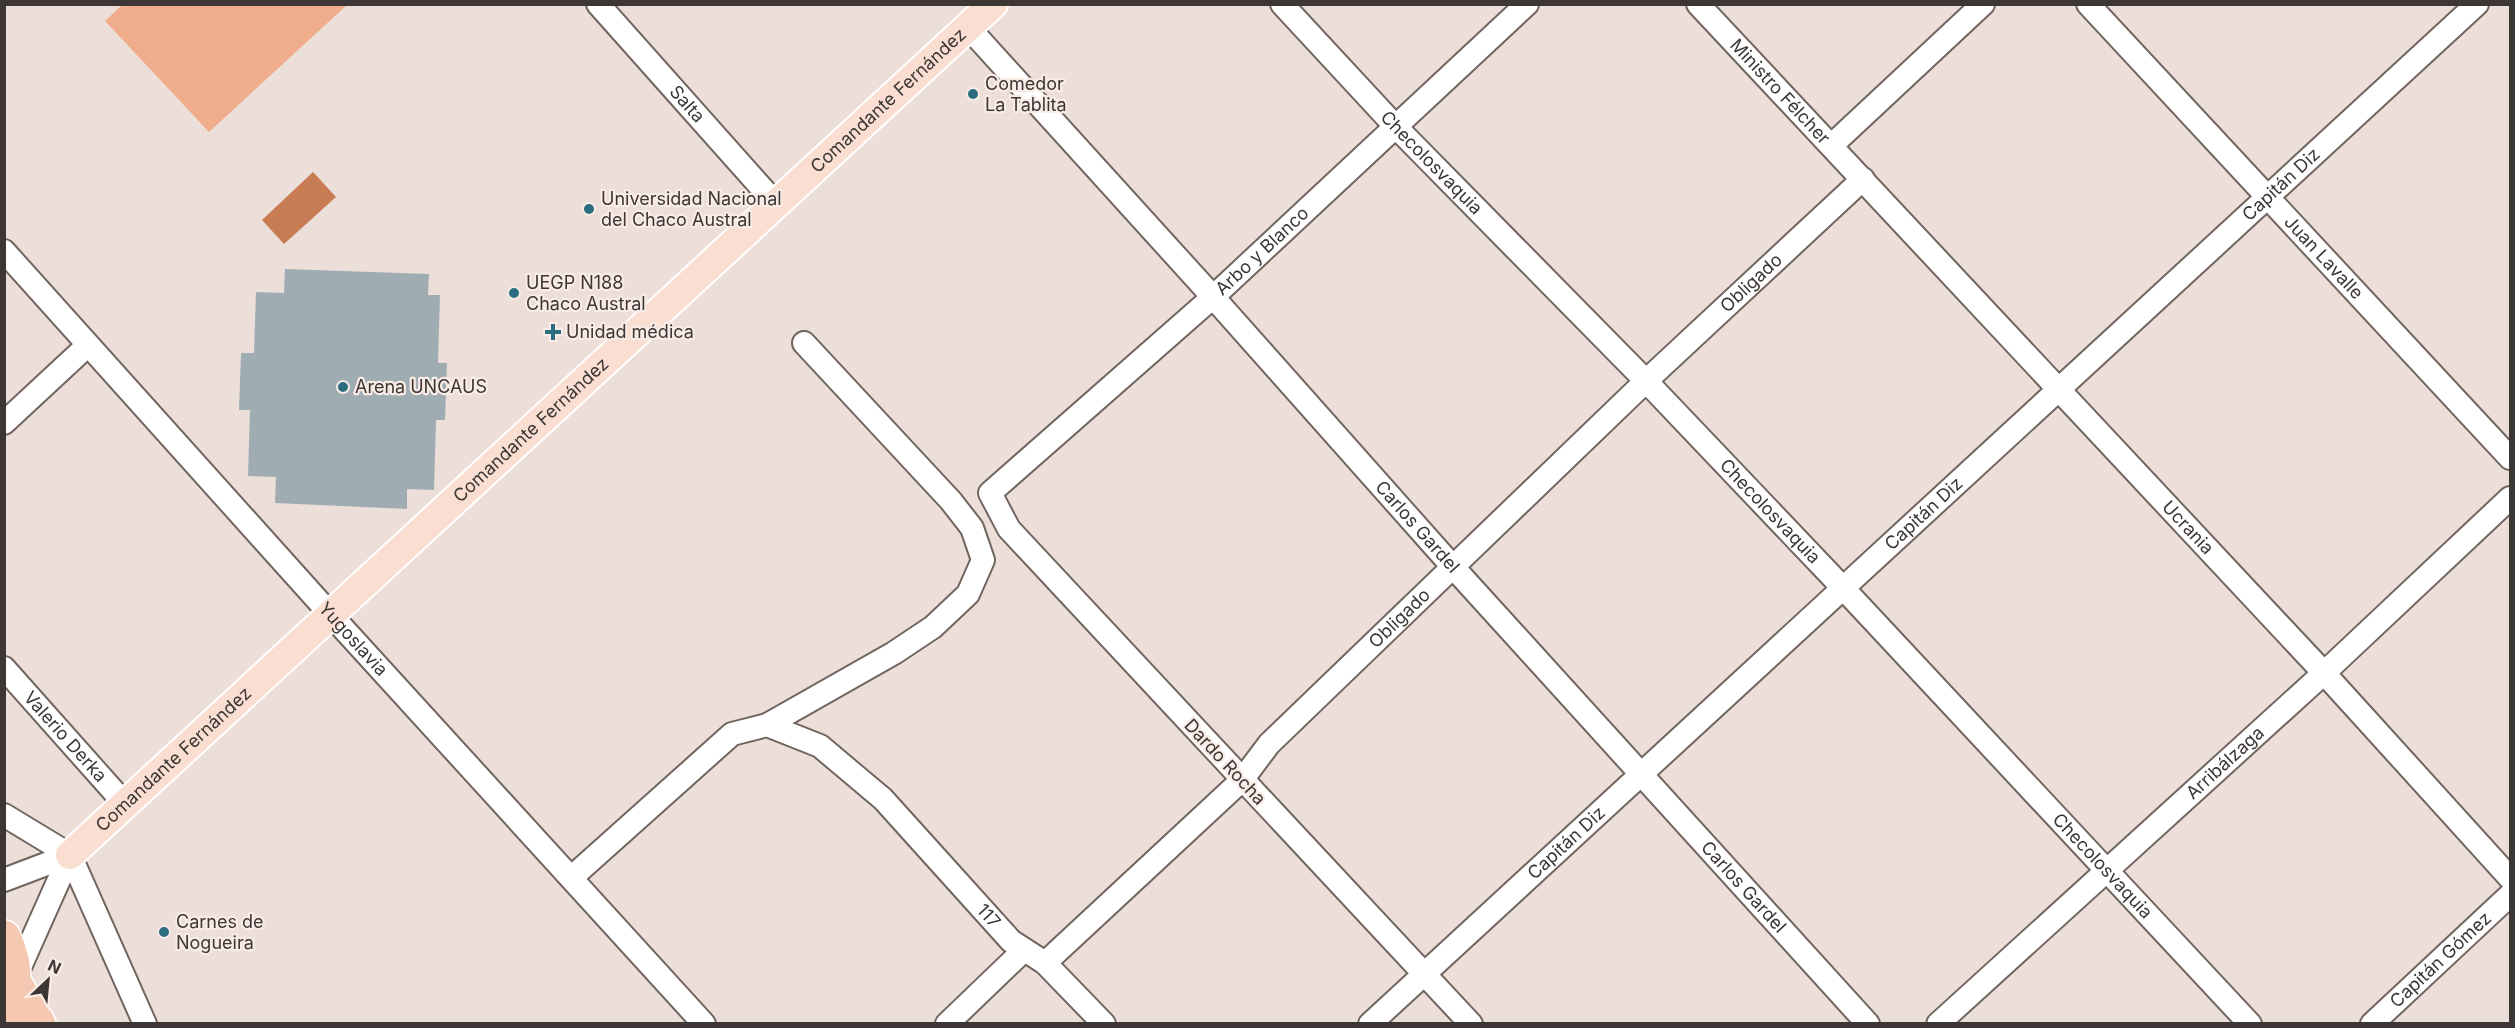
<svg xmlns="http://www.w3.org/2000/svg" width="2515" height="1028" viewBox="0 0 2515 1028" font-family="Inter,sans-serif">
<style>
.green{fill:#f0ad8b}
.water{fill:#c77c54}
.building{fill:#9fadb2}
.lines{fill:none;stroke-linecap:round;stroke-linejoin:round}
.minor-casing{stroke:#71655f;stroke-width:26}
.major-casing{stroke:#fff;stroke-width:32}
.highway-casing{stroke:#fff;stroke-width:36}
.minor{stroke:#fff;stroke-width:22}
.major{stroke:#f9ded1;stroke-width:28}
.highway{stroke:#f5c8b2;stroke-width:33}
.poi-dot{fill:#2a6d7f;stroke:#f9ebe5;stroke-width:2}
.labels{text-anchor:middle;stroke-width:4.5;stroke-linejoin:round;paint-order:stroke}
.poi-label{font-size:18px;fill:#3c3735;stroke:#f9ebe5;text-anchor:start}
.street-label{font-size:18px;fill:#3c3735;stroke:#f9ebe5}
</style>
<rect width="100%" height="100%" fill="#ecded8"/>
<path class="green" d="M123,4H347V5L209,132L105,21Z"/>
<path class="water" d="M313,172L336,197L284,244L262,220Z"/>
<path class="building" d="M285,269L429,274L428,295H440L438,363H447L445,420H436L434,490L407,489V509L275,503L276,477L248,476L250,410H239L241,353H254L256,292L284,293Z"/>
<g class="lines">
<g class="minor-casing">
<g id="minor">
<path id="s1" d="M598,4L776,204"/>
<path id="s2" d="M1282,4L1396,127L1646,381L1843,588L2250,1024"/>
<path id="s3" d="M1698,4L2324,673L2510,878"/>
<path id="s4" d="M2088,4L2510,458"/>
<path id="s5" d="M968,27L1213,297L1453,567L1868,1024"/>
<path d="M1832,145L1983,4"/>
<path id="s6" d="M4,251L331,615L704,1024"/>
<path d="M4,423L88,345"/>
<path id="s7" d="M4,668L125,804"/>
<path d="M767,725L894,653L933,627L968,594L983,560L972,528L951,501L804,343"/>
<path d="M4,815L70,855L145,1024"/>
<path id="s8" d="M571,878L732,734L767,725L820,746L883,799L1011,941L1045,963L1104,1024"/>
<path d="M4,880L70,855"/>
<path id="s9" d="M1045,963L1242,780L1269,744L1646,381L1863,179"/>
<path d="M16,976L70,855"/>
<path d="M947,1024L1024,950"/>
<path id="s10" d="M1370,1024L2477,4"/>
<path id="s11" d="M1471,1024L1009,529L990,493L1213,297L1527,4"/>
<path id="s12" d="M1938,1024L2324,673L2510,498"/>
<path id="s13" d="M2372,1024L2510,895"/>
</g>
</g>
<g class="major-casing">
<g id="major">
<path id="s14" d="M70,855L993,4"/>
</g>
</g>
<g class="highway-casing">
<path id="highway" d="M4,937C17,965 18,989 4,1017
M15,983L39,1024"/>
</g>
<use href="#minor" class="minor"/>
<use href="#major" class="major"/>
<use href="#highway" class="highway"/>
</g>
<g class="poi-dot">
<circle cx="973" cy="94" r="6"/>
<circle cx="589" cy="209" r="6"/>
<circle cx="514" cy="293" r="6"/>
<path d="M550 323h6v6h6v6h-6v6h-6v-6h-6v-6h6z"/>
<circle cx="343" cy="387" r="6"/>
<circle cx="164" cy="932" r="6"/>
</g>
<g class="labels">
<g class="poi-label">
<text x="985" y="90">Comedor<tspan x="985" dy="21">La Tablita</tspan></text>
<text x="601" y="205">Universidad Nacional<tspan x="601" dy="21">del Chaco Austral</tspan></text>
<text x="526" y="289">UEGP N188<tspan x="526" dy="21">Chaco Austral</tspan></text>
<text x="566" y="338">Unidad médica</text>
<text x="355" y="393">Arena UNCAUS</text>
<text x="176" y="928">Carnes de<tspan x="176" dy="21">Nogueira</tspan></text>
</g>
<g class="street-label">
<text dy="6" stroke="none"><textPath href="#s3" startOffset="120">Ministro Félcher</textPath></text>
<text dy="6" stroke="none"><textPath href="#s14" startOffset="1113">Comandante Fernández</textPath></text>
<text dy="6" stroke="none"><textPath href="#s1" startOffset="134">Salta</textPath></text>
<text dy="6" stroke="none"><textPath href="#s2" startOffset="218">Checolosvaquia</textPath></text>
<text dy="6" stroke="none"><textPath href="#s10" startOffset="1239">Capitán Diz</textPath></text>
<text dy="6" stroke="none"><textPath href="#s11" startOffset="1082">Arbo y Blanco</textPath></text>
<text dy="6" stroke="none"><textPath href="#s4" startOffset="346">Juan Lavalle</textPath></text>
<text dy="6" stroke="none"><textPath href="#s9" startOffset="981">Obligado</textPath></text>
<text dy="6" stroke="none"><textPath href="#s14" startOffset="627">Comandante Fernández</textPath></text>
<text dy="6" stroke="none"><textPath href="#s2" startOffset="704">Checolosvaquia</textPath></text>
<text dy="6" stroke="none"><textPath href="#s10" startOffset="753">Capitán Diz</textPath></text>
<text dy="6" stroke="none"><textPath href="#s5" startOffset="672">Carlos Gardel</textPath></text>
<text dy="6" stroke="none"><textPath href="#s3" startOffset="717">Ucrania</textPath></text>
<text dy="6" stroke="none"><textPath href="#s9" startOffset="495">Obligado</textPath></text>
<text dy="6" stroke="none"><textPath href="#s6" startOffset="522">Yugoslavia</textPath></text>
<text dy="6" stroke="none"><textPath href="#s7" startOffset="92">Valerio Derka</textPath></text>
<text dy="6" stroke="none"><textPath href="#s14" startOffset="141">Comandante Fernández</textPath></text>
<text transform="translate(1225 762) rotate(47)" y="6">Dardo Rocha</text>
<text dy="6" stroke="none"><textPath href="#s12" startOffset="388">Arribálzaga</textPath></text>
<text dy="6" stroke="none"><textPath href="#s10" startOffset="267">Capitán Diz</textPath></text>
<text dy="6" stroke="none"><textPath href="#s2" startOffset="1190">Checolosvaquia</textPath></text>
<text dy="6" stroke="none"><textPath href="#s5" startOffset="1158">Carlos Gardel</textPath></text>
<text dy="6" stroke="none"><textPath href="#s8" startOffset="549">117</textPath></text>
<text dy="6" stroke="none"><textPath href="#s13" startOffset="94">Capitán Gómez</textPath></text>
</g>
</g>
<rect width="2515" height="1028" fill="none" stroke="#3c3735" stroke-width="12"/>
<g transform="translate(48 980) rotate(26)" stroke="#f9ebe5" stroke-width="4.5" paint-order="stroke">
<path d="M0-4.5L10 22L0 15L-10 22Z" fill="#3c3735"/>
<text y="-9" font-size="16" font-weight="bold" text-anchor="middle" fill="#3c3735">N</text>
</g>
</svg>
